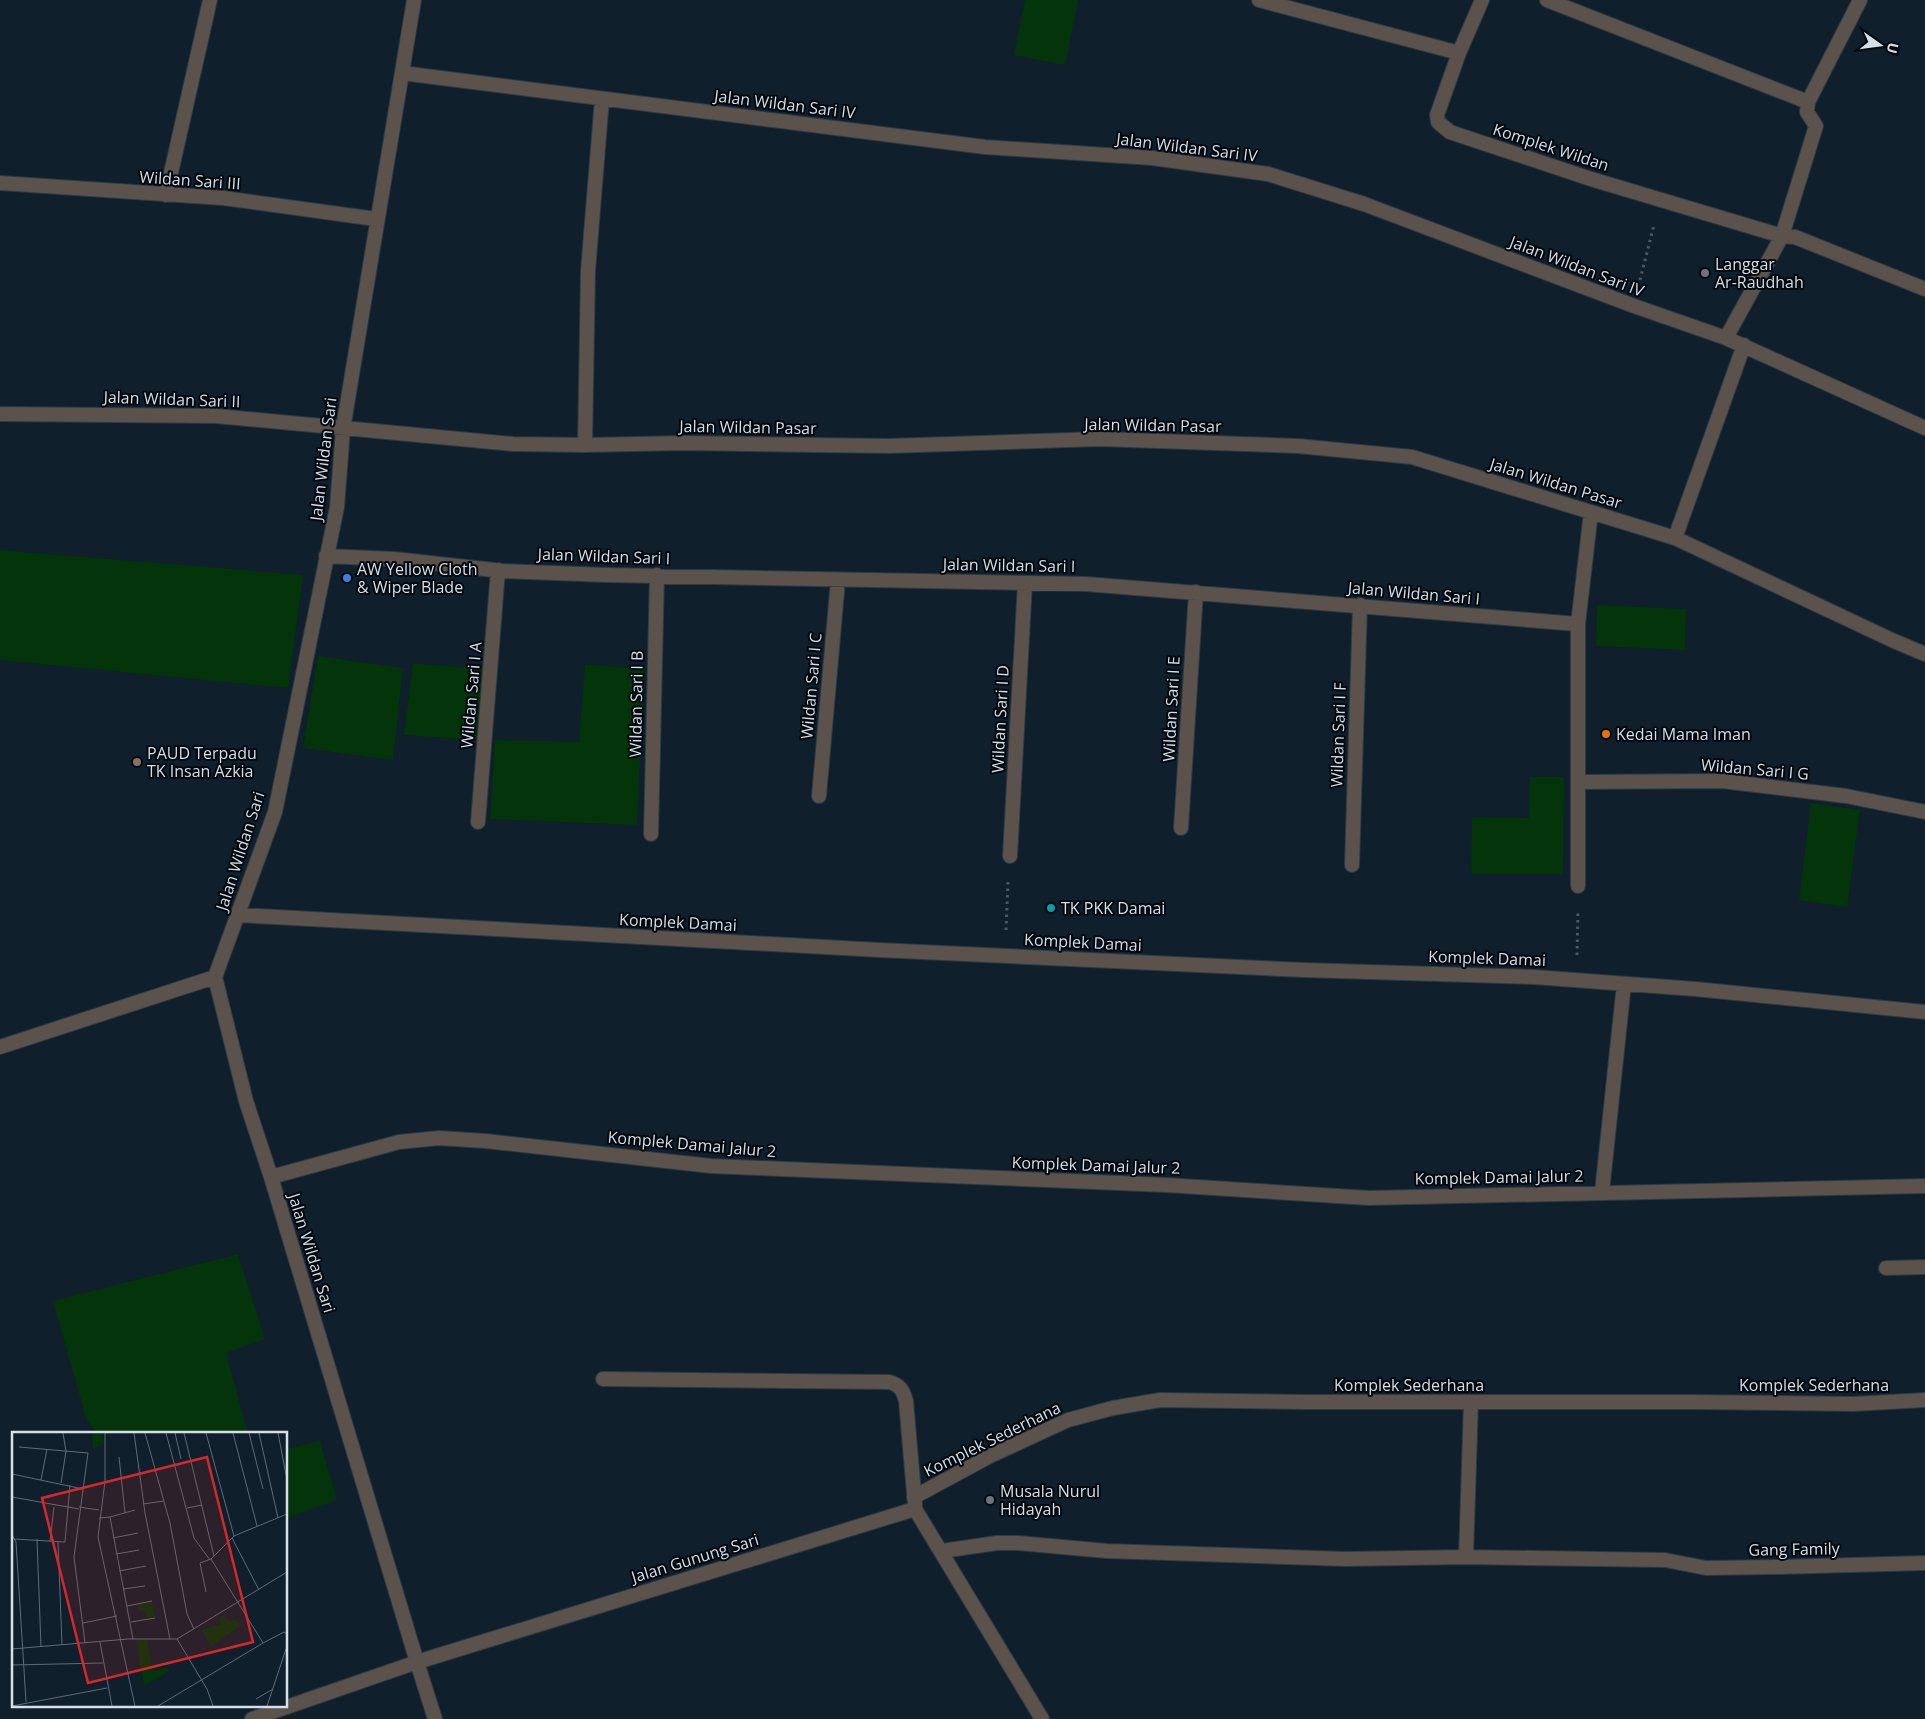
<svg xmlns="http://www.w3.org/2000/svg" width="1925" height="1719" viewBox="0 0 1925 1719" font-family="'Open Sans',sans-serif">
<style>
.green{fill:#03340a}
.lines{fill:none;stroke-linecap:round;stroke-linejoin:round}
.service-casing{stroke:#2b3a46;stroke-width:16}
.minor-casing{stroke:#2b3a46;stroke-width:16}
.tertiary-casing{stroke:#2b3a46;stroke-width:16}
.path{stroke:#4b5965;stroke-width:3;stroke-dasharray:2.5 4;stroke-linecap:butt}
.service{stroke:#5a524b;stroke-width:14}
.minor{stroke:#5a524b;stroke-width:14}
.tertiary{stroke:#5a524b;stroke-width:14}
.worship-dot{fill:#6b7280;stroke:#03080e;stroke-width:2}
.shop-dot{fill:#3f7fe0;stroke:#03080e;stroke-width:2}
.food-dot{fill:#e8710a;stroke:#03080e;stroke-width:2}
.education-dot{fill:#8d6e63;stroke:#03080e;stroke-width:2}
.culture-dot{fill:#0f9aa8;stroke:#03080e;stroke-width:2}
.labels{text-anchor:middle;stroke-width:4;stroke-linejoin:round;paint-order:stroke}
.street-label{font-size:16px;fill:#d4dfe8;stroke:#03080e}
.poi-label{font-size:16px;fill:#d4dfe8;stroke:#03080e;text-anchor:start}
.inset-road{fill:none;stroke:#5e6c77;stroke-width:1}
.view{fill:#d62828;fill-opacity:0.15;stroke:#d62828;stroke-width:2.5}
.inset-edge{fill:none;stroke:#d4dfe8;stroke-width:2.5}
</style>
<rect width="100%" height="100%" fill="#0f1f2c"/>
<path class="green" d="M1025,0H1078L1065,65L1014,55Z
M0,550L303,575L288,688L0,660Z
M1597,605L1686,609L1685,650L1596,646Z
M318,656L403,668L393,760L303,748Z
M413,663L483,669L476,740L404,735Z
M585,664L644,669L637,825L490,819L495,740L579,742Z
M1530,777H1564L1563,874H1471L1472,817L1529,818Z
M1811,803L1860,810L1847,907L1799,900Z
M238,1254L265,1339L226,1353L248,1433H96L86,1418L53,1301Z
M320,1441L337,1500L286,1518V1449Z"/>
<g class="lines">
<g class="service-casing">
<path id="service" d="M1886,1268L1925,1267"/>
</g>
<g class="minor-casing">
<path id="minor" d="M414,0L343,429L337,507L275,812L215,977L246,1101L271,1177L417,1662
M1259,0L1459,53
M1482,0L1459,53L1437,115L1438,122L1450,132L1591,179L1782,236L1795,237L1925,289
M1547,0L1808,102
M402,73L985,147L1152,158L1268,174L1364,204L1634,306L1726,338L1925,428
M0,183L223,198L376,219
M166,195L210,0
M1726,338L1782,236L1816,126L1807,112L1808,102L1860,0
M0,414L216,416L513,444L585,445L685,443L888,446L1100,439L1298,446L1412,457L1675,538L1894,641L1925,654
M585,445L588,271L602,99
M1675,538L1744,345
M326,556L394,559L503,571L607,575L1086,584L1578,624L1591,512
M1578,624V886
M1579,782L1722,781L1846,796L1925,812
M819,796L838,580
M478,822L498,570
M1181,828L1196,592
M651,834L657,575
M1010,856L1025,583
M1352,865L1360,605
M238,915L879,950L1304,970L1534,977L1695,989L1925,1012
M0,1047L215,977
M271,1177L399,1142L439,1138L485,1141L711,1166L1166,1185L1369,1198L1925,1186
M1602,1192L1624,984
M603,1379L889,1382C900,1385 903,1390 906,1401L915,1505
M914,1497L988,1457L1068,1420L1113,1408L1160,1400L1304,1402H1696L1853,1404L1925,1400
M942,1551L997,1543H1018L1107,1551L1346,1559L1466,1557L1665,1560L1706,1568L1775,1567L1925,1563
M1466,1557L1471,1402"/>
</g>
<g class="tertiary-casing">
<path id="tertiary" d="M417,1662L435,1719
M252,1719L417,1662L915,1509L1042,1719"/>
</g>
<path class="path" d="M1640,280L1654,225
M1006,930L1008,882
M1577,955L1578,911"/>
<use href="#service" class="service"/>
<use href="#minor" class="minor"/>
<use href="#tertiary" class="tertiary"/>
</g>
<g class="worship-dot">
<circle cx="1705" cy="273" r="5"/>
<circle cx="990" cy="1500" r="5"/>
</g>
<circle class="shop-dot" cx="347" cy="578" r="5"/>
<circle class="food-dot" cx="1606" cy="734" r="5"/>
<circle class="education-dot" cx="137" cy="762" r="5"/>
<circle class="culture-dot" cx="1051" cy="908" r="5"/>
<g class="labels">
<g class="street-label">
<text transform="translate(785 104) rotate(7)" y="6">Jalan Wildan Sari IV</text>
<text transform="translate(1187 147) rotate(7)" y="6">Jalan Wildan Sari IV</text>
<text transform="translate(1551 147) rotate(18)" y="6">Komplek Wildan</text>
<text transform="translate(190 180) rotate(4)" y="6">Wildan Sari III</text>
<text transform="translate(1577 266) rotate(21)" y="6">Jalan Wildan Sari IV</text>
<text transform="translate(172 399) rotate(2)" y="6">Jalan Wildan Sari II</text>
<text transform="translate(1153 425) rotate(1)" y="6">Jalan Wildan Pasar</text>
<text transform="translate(748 427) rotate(1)" y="6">Jalan Wildan Pasar</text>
<text transform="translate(323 459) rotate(-83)" y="6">Jalan Wildan Sari</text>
<text transform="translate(1556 483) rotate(17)" y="6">Jalan Wildan Pasar</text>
<text transform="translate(604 556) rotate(2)" y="6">Jalan Wildan Sari I</text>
<text transform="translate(1009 565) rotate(1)" y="6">Jalan Wildan Sari I</text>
<text transform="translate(1414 593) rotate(5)" y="6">Jalan Wildan Sari I</text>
<text transform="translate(811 686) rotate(-85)" y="6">Wildan Sari I C</text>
<text transform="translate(471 695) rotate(-85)" y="6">Wildan Sari I A</text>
<text transform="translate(636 704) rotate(-89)" y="6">Wildan Sari I B</text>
<text transform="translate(1171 709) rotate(-87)" y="6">Wildan Sari I E</text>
<text transform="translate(1000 719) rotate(-87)" y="6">Wildan Sari I D</text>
<text transform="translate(1338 735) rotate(-88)" y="6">Wildan Sari I F</text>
<text transform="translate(1755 769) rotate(5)" y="6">Wildan Sari I G</text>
<text transform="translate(240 851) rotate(-72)" y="6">Jalan Wildan Sari</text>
<text transform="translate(678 922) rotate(3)" y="6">Komplek Damai</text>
<text transform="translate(1083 942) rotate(3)" y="6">Komplek Damai</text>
<text transform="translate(1487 958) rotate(2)" y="6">Komplek Damai</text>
<text transform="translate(692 1144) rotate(5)" y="6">Komplek Damai Jalur 2</text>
<text transform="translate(1096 1165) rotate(2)" y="6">Komplek Damai Jalur 2</text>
<text transform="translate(1499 1177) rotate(-1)" y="6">Komplek Damai Jalur 2</text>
<text transform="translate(312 1253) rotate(73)" y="6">Jalan Wildan Sari</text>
<text x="1409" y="1391">Komplek Sederhana</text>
<text x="1814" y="1391">Komplek Sederhana</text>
<text transform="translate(992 1439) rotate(-26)" y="6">Komplek Sederhana</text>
<text transform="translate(1794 1549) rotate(-1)" y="6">Gang Family</text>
<text transform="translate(695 1558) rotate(-17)" y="6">Jalan Gunung Sari</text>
</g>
<g class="poi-label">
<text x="1715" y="270">Langgar<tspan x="1715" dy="18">Ar-Raudhah</tspan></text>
<text x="357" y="575">AW Yellow Cloth<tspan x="357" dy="18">&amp; Wiper Blade</tspan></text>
<text x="1616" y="740">Kedai Mama Iman</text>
<text x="147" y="759">PAUD Terpadu<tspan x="147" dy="18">TK Insan Azkia</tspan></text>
<text x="1061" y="914">TK PKK Damai</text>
<text x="1000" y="1497">Musala Nurul<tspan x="1000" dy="18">Hidayah</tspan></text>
</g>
</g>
<g transform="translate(12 1432)">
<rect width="275" height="275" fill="#0f1f2c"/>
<path d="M80,1H90L91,13L81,17ZM140,170L143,185L135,186L133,178L126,179L125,173ZM212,183L217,190L223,187L228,194L199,215L190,198L209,192L207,186ZM135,207L140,238L156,235L157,239L132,254L124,208Z" fill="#03340a"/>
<path class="inset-road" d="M93,1V49L86,105L123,274M122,1L133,81L158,207M133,1L158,91L175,182L182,197M154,1L182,106L198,128M163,1L169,27M172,1L202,124M194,1L222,104M221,1L245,94M237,1L251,57M247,1L266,86M266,1L275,48M7,15L76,21L62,125L73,211M107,25L113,81M0,42L71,57M29,48L35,17M49,51L54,19L51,1M0,65L67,77M131,72L152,69M67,75L87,78M175,76L190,73M98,85L123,78M87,86L98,85L121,207M0,103L4,110L14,270M101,106L126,101M220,106L247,158M2,107L53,110L58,53M25,107L29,215M38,109L42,75M46,110L50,213M104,122L127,118M199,127L251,211M107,139L134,134M111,157L133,154M194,160L188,131L199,127L222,104L275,82M115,174L140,169M119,190L143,186M71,191L105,184M165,207L195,257L201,274M88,210L100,274M0,217L116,207H165L275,140M0,233L91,231M244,267L261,257M0,274L95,256M146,274L251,211L272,200L275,202M255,274L275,214"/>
<path class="view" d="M195,25L241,210L76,251L30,66Z"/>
<rect width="275" height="275" class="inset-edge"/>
</g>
<g transform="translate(1880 45) rotate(104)" stroke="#03080e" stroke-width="4" paint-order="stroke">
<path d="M0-4L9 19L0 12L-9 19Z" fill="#d4dfe8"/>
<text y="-8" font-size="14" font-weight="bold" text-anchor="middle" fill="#d4dfe8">U</text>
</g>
</svg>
